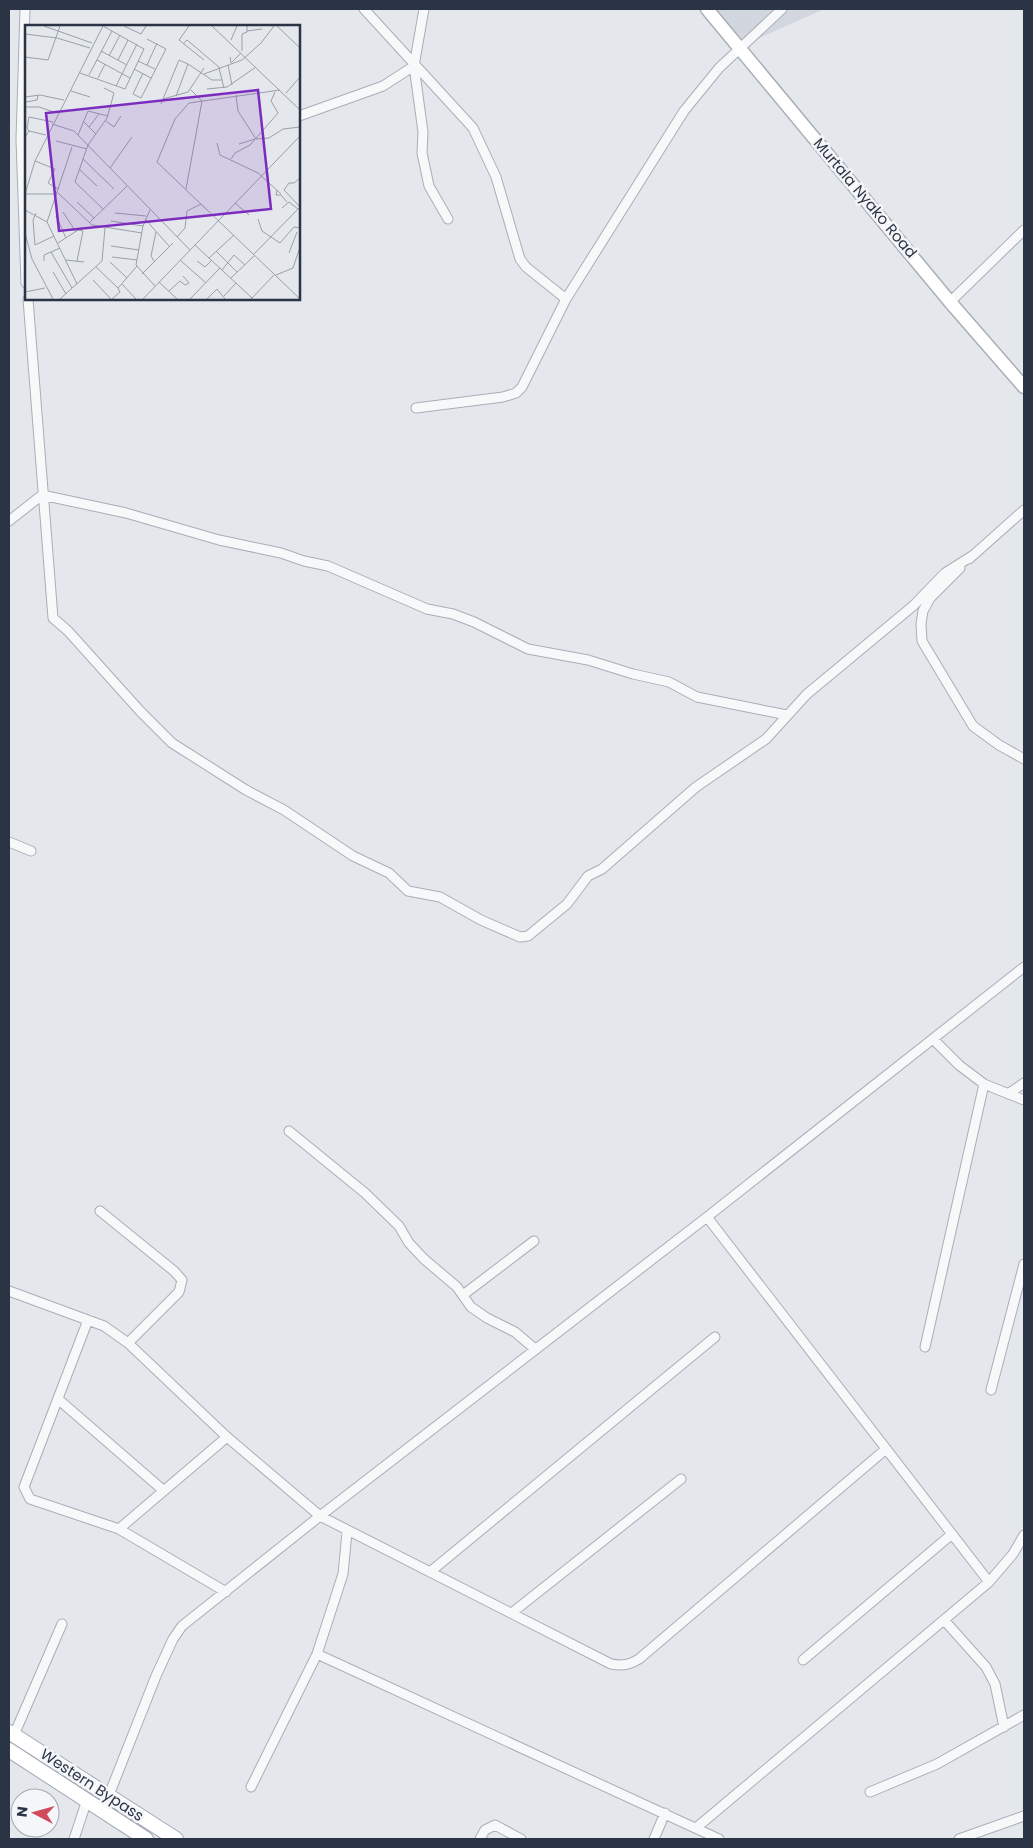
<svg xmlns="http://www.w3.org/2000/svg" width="1033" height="1848" viewBox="0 0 1033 1848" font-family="Poppins,sans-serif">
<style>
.built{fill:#d2d6de}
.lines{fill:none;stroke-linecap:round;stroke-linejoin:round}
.street-casing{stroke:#a9aeb7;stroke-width:11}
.secondary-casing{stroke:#a9aeb7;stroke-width:15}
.primary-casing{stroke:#a3abb8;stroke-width:16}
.street{stroke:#f7f8fa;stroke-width:9}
.secondary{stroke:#fff;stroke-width:12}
.primary{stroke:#fff;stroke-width:14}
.labels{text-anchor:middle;stroke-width:5;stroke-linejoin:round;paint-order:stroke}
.street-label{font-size:15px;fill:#2b3445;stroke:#f4f6f9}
.inset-road{fill:none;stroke:#9a9fa9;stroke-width:1}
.view{fill:#7b2cbf;fill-opacity:0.15;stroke:#7b2cbf;stroke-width:2.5}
.inset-edge{fill:none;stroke:#2b3445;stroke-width:2.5}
</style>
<rect width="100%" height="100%" fill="#e4e7ec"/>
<path class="built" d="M706,9H824L739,47Z"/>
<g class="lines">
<g class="street-casing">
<path id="street" d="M25,9L21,139L26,283
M364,9L473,128L496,177L520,259L526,267L566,299
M414,66L423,132L422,153L429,186L448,219
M299,116L383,86L414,66L424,9
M28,299L53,618L68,631L140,711L172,743L246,790L284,810L353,856L389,873L408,891L440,897L481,920L520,937L528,936L567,904L588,876L602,869L696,787L766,739L807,694L913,606L945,573L972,556
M950,302L1024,230
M416,408L503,397L516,393L522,387L566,299L684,111L719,68L782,9
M9,521L42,495L126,513L219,540L281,553L304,561L328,566L427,609L453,614L474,622L528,649L588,660L633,674L669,682L697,697L787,715
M969,559L1024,510
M960,568L930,598L923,611L921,624L922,641L973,726L999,745L1024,759
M9,842L31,851
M933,1039L959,1065L984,1084L1024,1100
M1008,1094L1024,1083
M289,1131L365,1193L399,1226L409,1243L424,1259L457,1287L471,1307L487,1318L515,1332L535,1349
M100,1211L174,1271L182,1280L179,1292L128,1343
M707,1217L989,1582
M9,1291L104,1326L128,1343L227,1437L320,1516L611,1664C623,1666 629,1665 639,1659L886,1449
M463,1295L534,1241
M88,1320L24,1487L30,1499L119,1529L226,1592
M925,1347L984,1084
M991,1390L1024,1264
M58,1399L164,1491
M119,1529L227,1437
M430,1572L715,1337
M513,1612L681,1479
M944,1620L986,1667L995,1684L1004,1727
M317,1654L719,1839
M803,1660L952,1534
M14,1735L62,1624
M251,1787L317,1654L343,1574L347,1532
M870,1792L937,1764L1024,1715
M100,1809L109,1795L156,1676L173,1639L182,1626L320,1516L707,1217L1024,967
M696,1828L989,1582L1013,1554L1024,1535
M74,1839L87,1800
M480,1839L485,1830L495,1825L521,1839
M654,1839L665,1813
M959,1839L1024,1816"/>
</g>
<g class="secondary-casing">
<path id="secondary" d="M707,9L950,302L1024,387"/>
</g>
<g class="primary-casing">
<path id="primary" d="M9,1732L176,1839
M9,1750L146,1839"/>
</g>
<use href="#street" class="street"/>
<use href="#secondary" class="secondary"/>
<use href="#primary" class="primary"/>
</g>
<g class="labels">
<g class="street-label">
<text transform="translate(865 198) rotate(50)" y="5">Murtala Nyako Road</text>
<text transform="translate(92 1785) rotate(33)" y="5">Western Bypass</text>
</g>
</g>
<g transform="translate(25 25)">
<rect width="275" height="275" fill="#e4e7ec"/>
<path class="inset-road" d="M19,1L67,18M99,1L116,9L121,1M164,1L154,15L179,35M187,1L275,85M252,1L275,23M222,6L237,4M0,9L32,13L65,23M206,15L212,1M158,19L162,15L195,43M76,26L102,40M217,26V9L222,7V1M84,31L95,10M0,32L23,35L35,1M205,32L206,38L216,28M72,35L105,53M93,35L103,15M113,36L130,44M122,40L132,18M203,40L207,60M194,43L199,63M109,44L126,53M55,48L100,64L119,24L78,1M118,48L108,69L116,73L141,24L122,14M179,49L217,35L236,18L249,1M64,50L87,6M73,53L80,39M91,61L112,19M182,64L202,62L231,42M46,66L65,72M261,68L275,52M211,70L213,86L231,114M151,71L163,39L187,55H197M0,72L15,70L39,75M138,74L163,67L179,43M1,77L12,75L13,70M136,79L154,35L163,39M0,82H14L32,88M81,96L89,102L96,91M59,97L71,109M27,99L49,106L165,225M64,102L74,89M4,106L2,103L4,92L28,97M53,110L63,86L83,91M0,112L4,106L21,110M231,114L244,113L258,104L275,102M31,116L62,124M192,118L195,130L233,148L256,169M214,119L230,114M58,134L89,164M206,134L210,128L225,120L253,88L246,76L250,67M10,136L30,144L23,158L33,164M85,143L107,112M54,144L72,161M161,164L177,76L166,65M252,165L251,170H256L262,177M32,167L67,200L117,208M0,169H31M0,169L10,136L78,1M52,177L69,193M210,178L224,190M257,183L264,177L273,184M78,184L50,157L63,120L82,93L89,68L79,63M181,184L132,137L150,94L164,78L255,65M0,185L22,197L52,259M125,185L118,201L111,240L130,261M38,187L51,207M90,188L121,191M31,191L41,213M120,194L144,221M233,194L237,206L255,218L269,202L275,203M86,196L118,201M22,197L47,122M64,198L102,161M0,208L7,234L28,274M152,212L160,203L162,186L176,179L275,274M33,218L53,205L58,206L52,236M10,220L8,195L11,188M10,220L29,211M170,220L227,273M86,221L114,225M191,226L212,247M26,227L47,263M264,228L272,207M229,229L275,182L259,165L264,158H269L275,153M87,232L112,235M184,233L209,210M41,235L59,237M155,235L181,258M19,236V230L35,223M129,236L126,231L131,207M172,236L180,242L187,235M85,237L102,253M71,242L93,263L112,241M197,245L209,230L220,240M28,247L41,269M117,249L148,218M251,250L268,243L275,222M206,253L230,230M68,255L86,274M134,257L152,274M97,259L111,274M144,266L155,256L160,260L164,258L158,251M0,267L20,263M199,271L211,258M35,274L77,236L80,203M87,274L95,267L93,263M118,274L275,111M165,274L195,243M182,274L192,264L200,274M226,274L250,249"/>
<path class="view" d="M233,65L246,184L34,206L21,88Z"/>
<rect width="275" height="275" class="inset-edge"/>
</g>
<rect width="1033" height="1848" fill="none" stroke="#2b3445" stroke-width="20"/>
<g transform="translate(35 1813) rotate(276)"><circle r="24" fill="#f4f6f9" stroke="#a4a8b1"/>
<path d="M0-4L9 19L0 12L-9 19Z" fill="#d1495b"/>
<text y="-8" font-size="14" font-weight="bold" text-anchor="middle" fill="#2b3445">N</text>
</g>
</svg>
